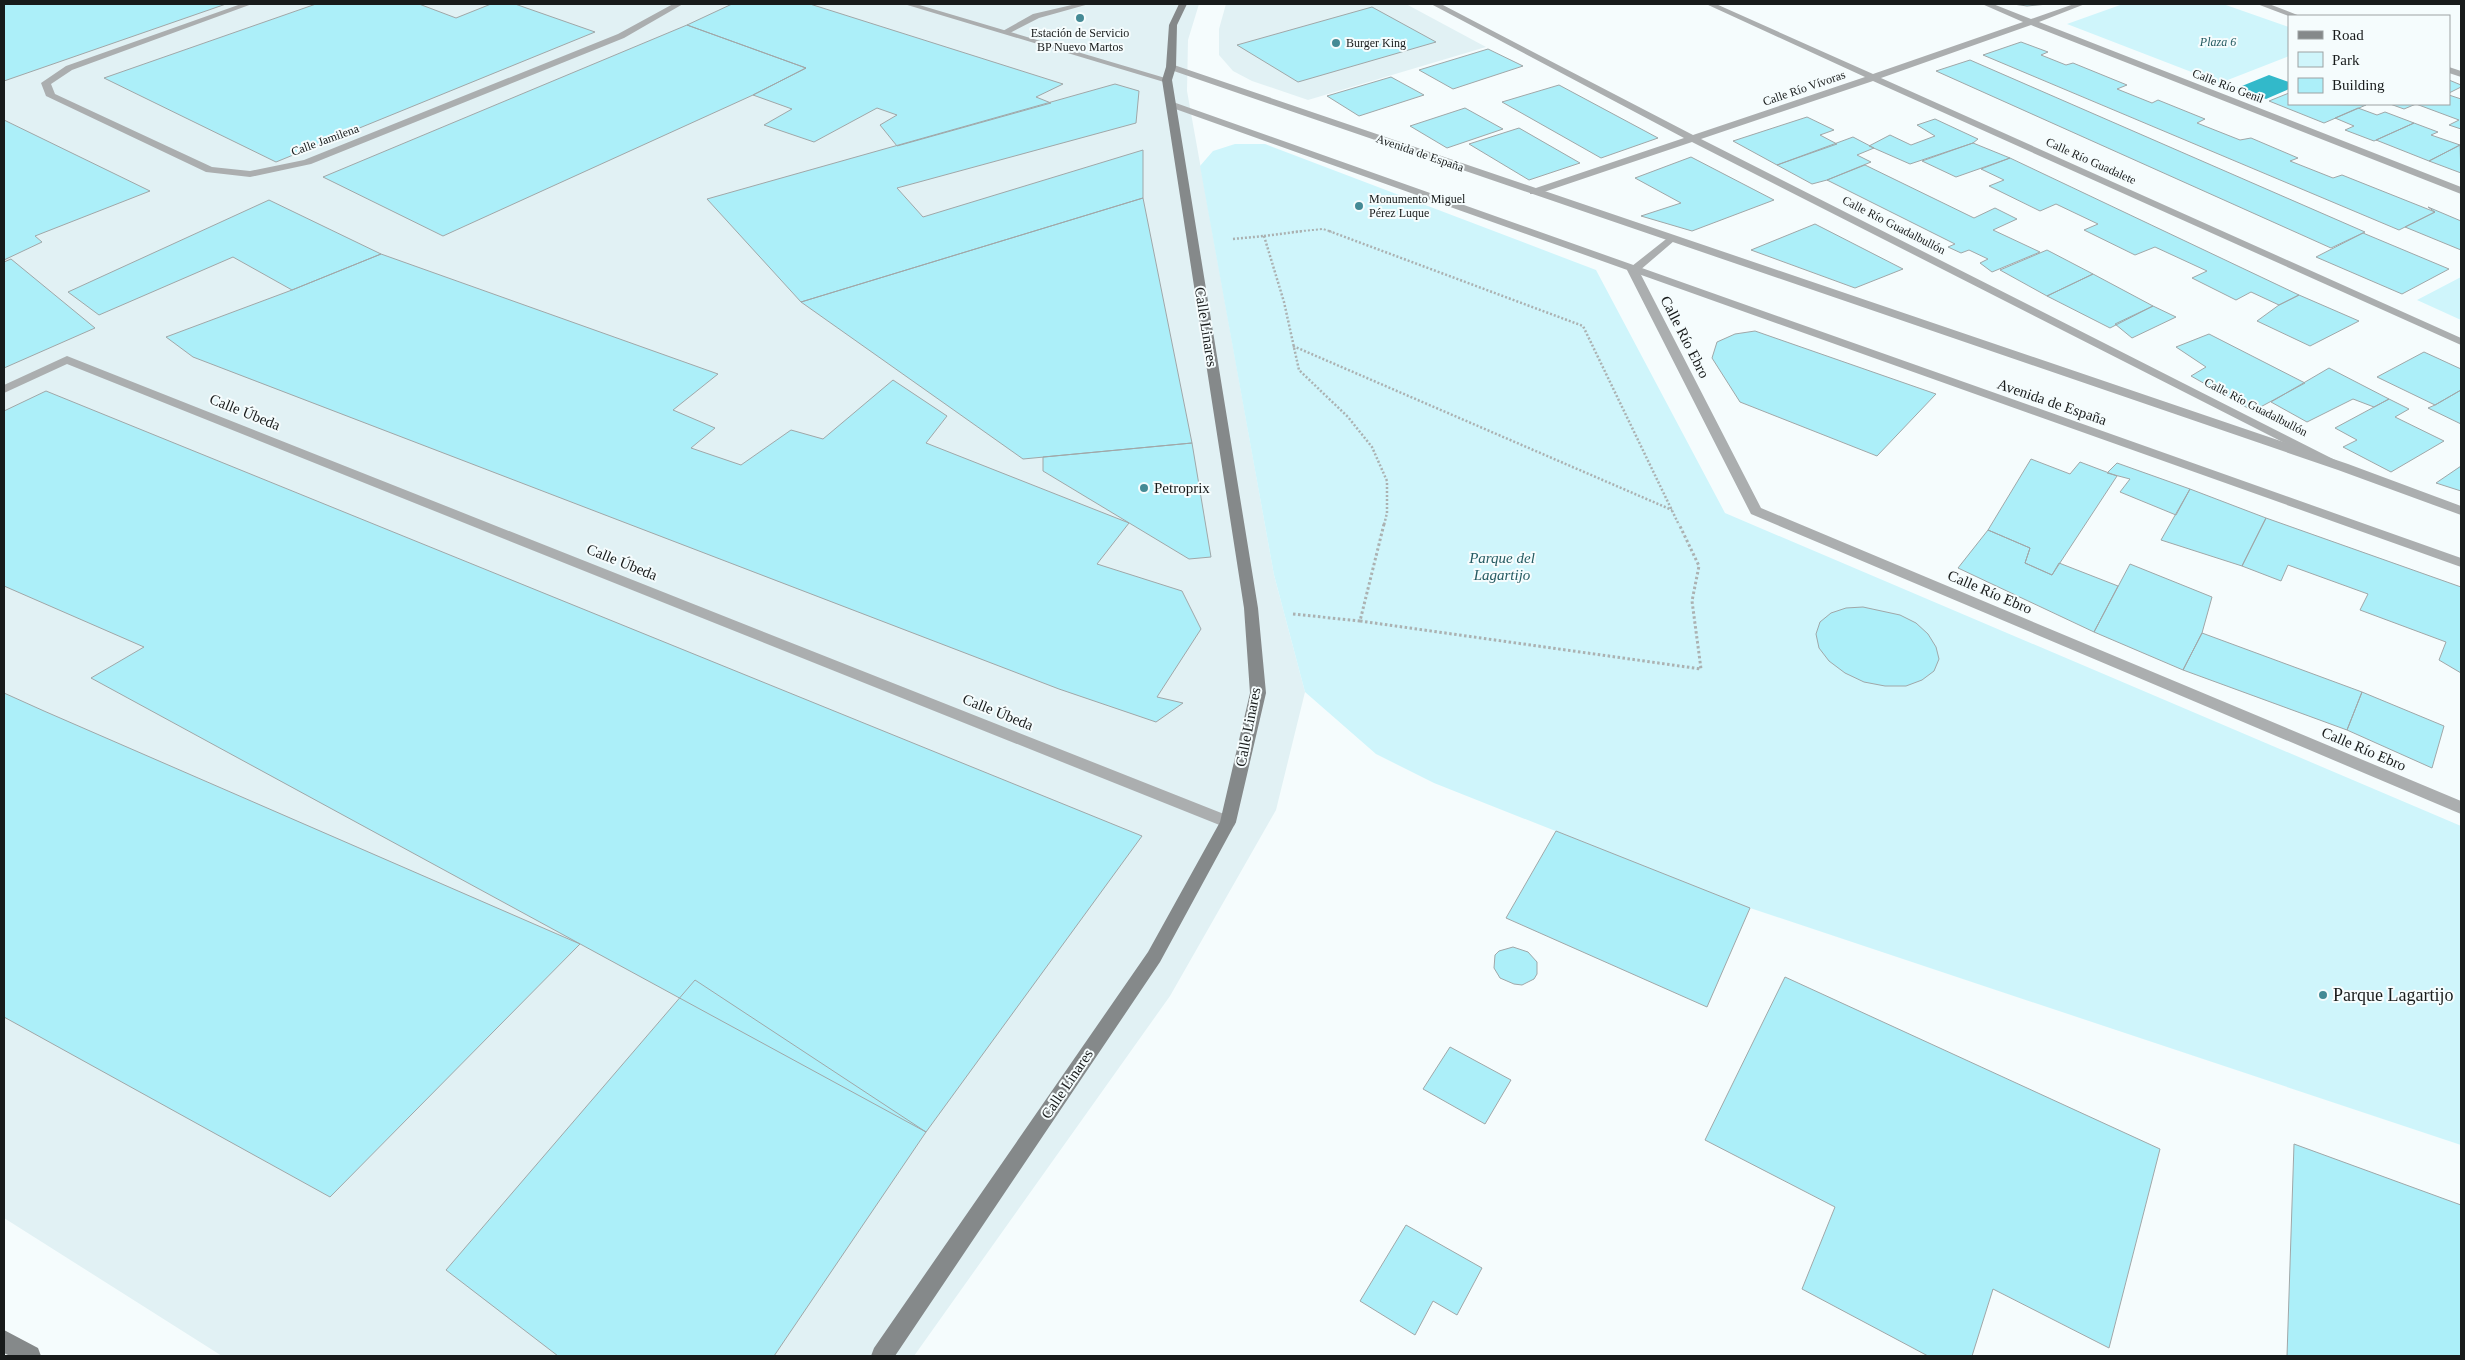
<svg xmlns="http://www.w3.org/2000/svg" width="2465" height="1360" viewBox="0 0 2465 1360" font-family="'Times New Roman',serif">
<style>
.built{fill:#e1f1f4}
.green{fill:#cff5fb}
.water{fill:#32b9ca}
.building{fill:#aceff9;stroke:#a0a7a8}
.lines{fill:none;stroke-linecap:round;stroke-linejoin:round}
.path-far2{stroke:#abb1b1;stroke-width:2;stroke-dasharray:2 2;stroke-linecap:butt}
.path-far1{stroke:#abb1b1;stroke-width:2.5;stroke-dasharray:2 2;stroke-linecap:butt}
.path{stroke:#abb1b1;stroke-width:3;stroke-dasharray:2.5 2.5;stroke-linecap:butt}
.service{fill:#abaeaf;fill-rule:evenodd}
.minor{fill:#abaeaf;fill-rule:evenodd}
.tertiary{fill:#abaeaf;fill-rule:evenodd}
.secondary{fill:#85898a;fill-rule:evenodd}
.poi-dot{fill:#448a95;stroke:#f5fcfd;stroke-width:2}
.labels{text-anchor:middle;stroke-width:4;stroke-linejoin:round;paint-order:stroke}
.far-poi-label{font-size:12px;fill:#181b1b;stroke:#f5fcfd;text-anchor:start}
.far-park-label{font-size:12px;font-style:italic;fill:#245a61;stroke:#f5fcfd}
.far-street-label{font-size:12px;fill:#181b1b;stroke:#f5fcfd}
.street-label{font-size:15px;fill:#181b1b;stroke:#f5fcfd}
.poi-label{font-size:15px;fill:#181b1b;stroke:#f5fcfd;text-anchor:start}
.park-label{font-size:15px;font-style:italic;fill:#245a61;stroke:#f5fcfd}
.near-poi-label{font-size:18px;fill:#181b1b;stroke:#f5fcfd;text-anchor:start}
</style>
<rect width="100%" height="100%" fill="#f5fcfd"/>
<path class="built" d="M4,4H1199L1188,40L1187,91L1274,575L1305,692L1276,810L1170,996L914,1356H222L4,1218Z
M1226,4H1406L1486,47L1308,100L1252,81L1233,71L1219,55V29Z"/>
<path class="green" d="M2123,4H2223L2289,27V56L2220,83L2067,24Z
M1235,144H1265L1596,270L1725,513L2461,826V1145L1750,908L1434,783L1376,754L1305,692L1274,575L1200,166L1213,151Z
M2461,277V320L2417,300Z"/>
<path class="water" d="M2269,75L2289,82V89L2266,99L2237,88Z"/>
<path class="building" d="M4,4H226L4,81Z
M316,4H419L456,18L491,4H515L595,32L276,162L104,78Z
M732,4H810L1063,84L1036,97L1051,103L897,146L880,125L897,115L877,108L814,142L764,125L792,109L753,95L806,68L687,25Z
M2013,4H2048L2027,6Z
M1372,7L1436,42L1298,82L1237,45Z
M687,25L806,68L753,95L443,236L323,177Z
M2021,42L2048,52L2041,55L2066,65L2073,63L2127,85L2117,89L2152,103L2158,100L2205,119L2197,123L2240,140L2251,138L2298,158L2290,161L2333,178L2342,175L2435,212L2399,230L1983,55Z
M1488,49L1523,66L1453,89L1419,70Z
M1970,60L2365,232L2331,248L1936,71Z
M1391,77L1424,95L1359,116L1327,96Z
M2449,80L2461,85V87L2449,93Z
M1115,84L1139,91L1136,123L897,188L923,217L1143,150V198L801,302L707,199Z
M1559,85L1658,138L1601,158L1502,102Z
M2289,93V104L2366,105L2324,123L2269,101Z
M2449,95L2461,99V129L2449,125L2459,120L2416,104L2404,109L2390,104H2449Z
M1465,108L1503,129L1447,148L1410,126Z
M2358,108L2377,115L2385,112L2414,123L2374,141L2345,130L2354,126L2335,118Z
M1807,117L1834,130L1820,135L1837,144L1777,165L1733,141Z
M1935,119L1978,139L1973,143L1910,164L1869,146L1890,135L1911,145L1935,136L1917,125Z
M4,120L150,191L35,236L42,242L4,260Z
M2414,123L2438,132L2431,135L2460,145L2429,161L2376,140Z
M1519,128L1580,163L1529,180L1469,144Z
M1853,137L1874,148L1857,155L1871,162L1827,180L1812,184L1777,165Z
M1973,143L2010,158L1956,177L1922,161Z
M2460,145L2461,173L2429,161Z
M1691,157L1774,200L1692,231L1641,216L1681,203L1635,178Z
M2010,158L2299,295L2279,305L2251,292L2236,300L2192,278L2207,271L2155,247L2135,255L2084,230L2098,224L2056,204L2040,211L1989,186L2004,180L1981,169Z
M1865,165L1974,218L1995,208L2017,219L1993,230L2040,252L1992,272L1980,263L1988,259L1969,250L1961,253L1948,247L1955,244L1827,180Z
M1143,198L1192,443L1023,459L801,302Z
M269,200L381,254L292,290L233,257L99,315L68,292Z
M2428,207L2461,221V250L2405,227L2435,212Z
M1815,224L1903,269L1855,288L1751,250Z
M2363,233L2449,269L2402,294L2316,257Z
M2047,250L2093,274L2047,296L2000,270Z
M381,254L718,374L673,410L715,428L691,448L741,465L791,430L823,439L893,380L947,416L926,443L1129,523L1097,564L1182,591L1201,629L1157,697L1183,703L1156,722L1059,689L193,357L166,337L292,290Z
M11,259L95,328L4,368V262Z
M2093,274L2153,306L2110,328L2047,296Z
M2299,295L2359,321L2310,346L2257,321L2279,305Z
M2153,306L2176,317L2132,338L2115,324Z
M1755,331L1936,394L1877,456L1740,402L1712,358L1717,342L1735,334Z
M2209,334L2305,383L2253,411L2191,376L2206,367L2176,347Z
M2424,352L2461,369V390L2435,405L2377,377Z
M2329,368L2389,399L2374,407L2353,399L2307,422L2271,402Z
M2461,390V424L2428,408L2435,405Z
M46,391L1142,836L926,1132L91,678L144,647L4,586V411Z
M2389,399L2409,409L2395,417L2444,441L2391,472L2343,447L2357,440L2335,428Z
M1192,443L1211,557L1189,559L1043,471V457Z
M2031,459L2070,474L2080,462L2117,476L2052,575L2025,563L2030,548L1988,530Z
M2117,463L2190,489L2176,515L2120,492L2130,479L2107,473Z
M2461,466V491L2436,483Z
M2190,489L2266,518L2242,566L2161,540Z
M2266,518L2461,587V673L2439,660L2446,642L2360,610L2368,594L2288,565L2281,581L2242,566Z
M1988,530L2030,548L2025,563L2052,575L2059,563L2118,586L2094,632L1958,568Z
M2130,564L2212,597L2202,633L2183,670L2094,632Z
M1863,607L1900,615L1916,623L1928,634L1936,647L1939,659L1934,671L1922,680L1906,686H1885L1864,682L1845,673L1829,661L1819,648L1816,634L1820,622L1831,613L1846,608Z
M2202,633L2362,692L2347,730L2183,670Z
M2362,692L2444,726L2432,768L2347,730Z
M4,693L44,711L580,944L330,1197L4,1017Z
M1556,831L1750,908L1707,1007L1506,918Z
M1513,947L1528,952L1537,962V974L1534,979L1522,985L1514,984L1500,978L1494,968L1495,955L1499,951Z
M1785,977L2160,1149L2109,1348L1993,1289L1972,1356H1928L1802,1289L1835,1207L1705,1140Z
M695,980L926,1132L774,1356H558L446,1270Z
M1450,1047L1511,1080L1485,1124L1423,1089Z
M2294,1144L2461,1205V1356H2287Z
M1406,1225L1482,1268L1457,1315L1433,1301L1415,1335L1360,1301Z"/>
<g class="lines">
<path class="path-far2" d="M1292,232L1323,229L1332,232"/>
<path class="path-far1" d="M1329,231L1583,326L1679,525
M1264,236L1284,302L1299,370L1348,417L1372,447L1387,481V513L1384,525
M1264,236L1303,231
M1233,239L1264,236
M1293,346L1672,510"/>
<path class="path" d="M1384,524L1360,621L1701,669L1692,601L1699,566L1679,524
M1293,614L1360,621"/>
<path class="service" d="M1076,4H1089L1039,18L1008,34L1001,32L1033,14Z"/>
<path class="minor" d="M241,4H252L72,70L51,84L55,94L212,167L250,171L304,160L618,34L673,4H683L624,38L311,164L250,177L206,172L46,96L41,83L66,66Z
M904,4H916L1172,80L1164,82Z
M1431,4H1441L1693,135L1865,77L1706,4H1716L1873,74L2023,22L1982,4H1993L2031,19L2074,4H2085L2039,22L2461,187V194L2031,25L1881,78L2461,338V345L1873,81L1701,139L2339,462L2333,466L2328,465L1692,142L1538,194H1530V190L1684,138Z
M2257,4H2269L2300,16H2289Z
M2449,67L2461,71V77L2449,73Z
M1670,236L1674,237V241L1639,271L1761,508L2461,801V814L1751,514L1627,270Z
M67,356L1234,818L1236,822L1234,826L1228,828L1222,826L67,364L4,393V385Z"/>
<path class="tertiary" d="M1168,65H1174L2348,464L2461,506V515L2338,470L1168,69Z
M1167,102H1173L2461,558V567L1167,106Z"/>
<path class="secondary" d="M1179,4H1187L1177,25L1176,67L1172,80L1258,608L1266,693L1236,822L1160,962L895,1356H871L874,1348L1148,952L1220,822L1250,693L1244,608L1162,80L1166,67L1169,25Z
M4,1330L38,1348L41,1356H10L4,1353Z"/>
</g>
<g class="poi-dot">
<circle cx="1080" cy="18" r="5"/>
<circle cx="1336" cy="43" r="5"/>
<circle cx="1359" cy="206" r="5"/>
<circle cx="1144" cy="488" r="5"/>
<circle cx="2323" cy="995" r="5"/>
</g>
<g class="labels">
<g class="far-poi-label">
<text x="1080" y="37" text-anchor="middle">Estación de Servicio<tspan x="1080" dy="14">BP Nuevo Martos</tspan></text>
<text x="1346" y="47">Burger King</text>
<text x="1369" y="203">Monumento Miguel<tspan x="1369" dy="14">Pérez Luque</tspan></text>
</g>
<g class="far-park-label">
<text x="2218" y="46">Plaza 6</text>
</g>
<g class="far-street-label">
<text transform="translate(2228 86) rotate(21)" y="4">Calle Río Genil</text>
<text transform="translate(1804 88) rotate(-19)" y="4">Calle Río Vívoras</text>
<text transform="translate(325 140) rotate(-20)" y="4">Calle Jamilena</text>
<text transform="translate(1420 153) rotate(19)" y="4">Avenida de España</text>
<text transform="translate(2091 161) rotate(24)" y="4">Calle Río Guadalete</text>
<text transform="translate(1894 225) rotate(27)" y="4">Calle Río Guadalbullón</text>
<text transform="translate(2256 407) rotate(27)" y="4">Calle Río Guadalbullón</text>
</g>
<g class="street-label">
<text transform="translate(1206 327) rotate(81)" y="5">Calle Linares</text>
<text transform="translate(1685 337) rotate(63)" y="5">Calle Río Ebro</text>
<text transform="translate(2052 402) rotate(19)" y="5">Avenida de España</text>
<text transform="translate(245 412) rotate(22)" y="5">Calle Úbeda</text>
<text transform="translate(622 562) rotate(22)" y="5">Calle Úbeda</text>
<text transform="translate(1990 592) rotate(23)" y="5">Calle Río Ebro</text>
<text transform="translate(998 712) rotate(22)" y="5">Calle Úbeda</text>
<text transform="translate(1248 727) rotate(-79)" y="5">Calle Linares</text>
<text transform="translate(2364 749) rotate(23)" y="5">Calle Río Ebro</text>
<text transform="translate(1067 1084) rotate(-56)" y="5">Calle Linares</text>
</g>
<g class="poi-label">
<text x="1154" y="493">Petroprix</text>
</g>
<g class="park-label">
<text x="1502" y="563">Parque del<tspan x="1502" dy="17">Lagartijo</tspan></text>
</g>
<g class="near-poi-label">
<text x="2333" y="1001">Parque Lagartijo</text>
</g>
</g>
<rect width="2465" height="1360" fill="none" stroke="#181b1b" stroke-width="10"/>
<rect x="2288" y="15" width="162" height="90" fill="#f5fcfd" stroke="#9da2a3"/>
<rect x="2298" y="31" width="25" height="8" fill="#85898a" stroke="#9da2a3"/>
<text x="2332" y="40" font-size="15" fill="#181b1b">Road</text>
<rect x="2298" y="52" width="25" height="15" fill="#cff5fb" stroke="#9da2a3"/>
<text x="2332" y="65" font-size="15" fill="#181b1b">Park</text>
<rect x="2298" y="78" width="25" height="15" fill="#aceff9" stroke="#9da2a3"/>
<text x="2332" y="90" font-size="15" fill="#181b1b">Building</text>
</svg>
